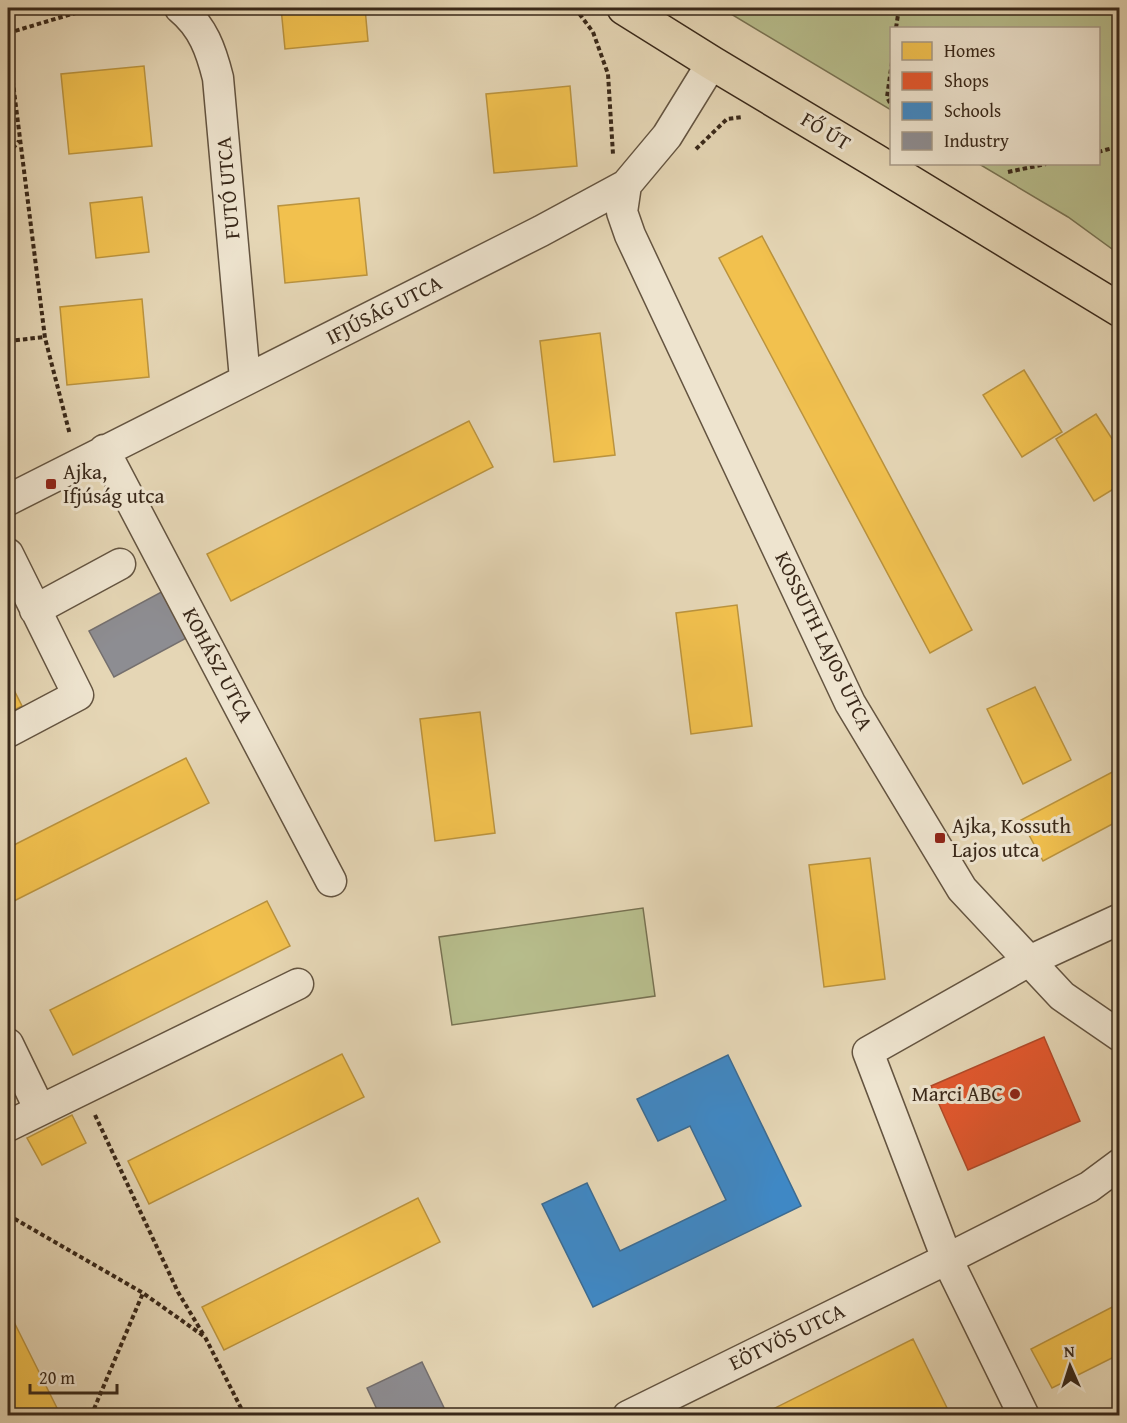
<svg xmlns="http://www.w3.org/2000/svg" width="1127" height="1423" viewBox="0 0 1127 1423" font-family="'Gentium Book Plus',serif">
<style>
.green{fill:#b7bd8c;stroke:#787252;stroke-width:1.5}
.homes{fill:#f2c14e;stroke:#ba933e;stroke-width:1.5}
.shops{fill:#e4572e;stroke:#b14928;stroke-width:1.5}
.schools{fill:#3f88c5;stroke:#3d6b91;stroke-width:1.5}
.industry{fill:#8d8d92;stroke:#746f6e;stroke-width:1.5}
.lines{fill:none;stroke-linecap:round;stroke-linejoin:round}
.minor-casing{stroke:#645440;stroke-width:33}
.major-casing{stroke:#392819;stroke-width:36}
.path{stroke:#392819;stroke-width:4;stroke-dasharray:4.5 3;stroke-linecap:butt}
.minor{stroke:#eee4cf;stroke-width:30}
.major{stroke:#e5d6b5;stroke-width:33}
.poi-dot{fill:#8f2418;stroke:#eee4cf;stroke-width:2}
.labels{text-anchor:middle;stroke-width:6;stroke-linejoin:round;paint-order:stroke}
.street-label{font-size:21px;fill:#392819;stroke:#eee4cf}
.poi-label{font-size:21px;fill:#392819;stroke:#eee4cf;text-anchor:start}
</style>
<rect width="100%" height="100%" fill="#e5d6b5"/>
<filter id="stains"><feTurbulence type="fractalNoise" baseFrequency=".00333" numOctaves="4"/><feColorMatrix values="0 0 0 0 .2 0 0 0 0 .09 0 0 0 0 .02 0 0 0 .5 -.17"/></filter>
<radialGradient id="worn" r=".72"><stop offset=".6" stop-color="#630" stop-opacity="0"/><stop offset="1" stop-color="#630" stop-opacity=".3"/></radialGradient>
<path class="green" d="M721,8H1119V254L1068,217L979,164H1098V28H892L891,110Z
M643,908L655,996L452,1025L439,937Z"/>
<path class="homes" d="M281,8H365L368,41L285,49Z
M144,66L152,146L69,154L61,74Z
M570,86L577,166L494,173L486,94Z
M142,197L149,252L96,258L90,203Z
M359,198L367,275L285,283L278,206Z
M762,236L972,630L930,653L719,258Z
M142,299L149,377L67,385L60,307Z
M600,333L615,455L554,462L540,341Z
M1024,370L1062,432L1022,457L983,395Z
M1096,414L1120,451V485L1094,501L1056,439Z
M469,421L493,467L231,601L207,554Z
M737,605L752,726L691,734L676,613Z
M8,678L22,706L8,713Z
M1035,687L1071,760L1023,784L987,709Z
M480,712L495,833L435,841L420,719Z
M186,758L209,803L8,904V848Z
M1120,768V820L1043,861L1021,820Z
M870,858L885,979L824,987L809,865Z
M267,901L290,946L73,1055L50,1010Z
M342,1054L364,1097L149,1204L128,1161Z
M72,1115L86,1143L42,1165L27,1138Z
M418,1198L440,1242L224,1350L202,1307Z
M1120,1303V1354L1052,1388L1031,1349Z
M8,1310L61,1416H8Z
M913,1339L951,1416H892L889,1409L875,1416H759Z"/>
<path class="shops" d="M1044,1037L1080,1121L968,1170L931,1086Z"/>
<path class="schools" d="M728,1055L801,1206L593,1307L542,1204L587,1183L620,1251L726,1200L690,1126L658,1141L637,1099Z"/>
<path class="industry" d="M167,589L192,635L114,677L89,631Z
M422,1362L448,1416H380L367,1388Z"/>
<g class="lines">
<g class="minor-casing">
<path id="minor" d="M180,8C203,27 211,50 218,78L245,379
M626,185L622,212L630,235L850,703L962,889L1062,996L1120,1036
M104,450L331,881
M8,500L541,231L626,185L667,136L712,63
M8,554L78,695L8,732
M35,610L120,564
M8,1044L40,1110
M8,1126L298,984
M628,1416L947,1259L868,1052L1029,961L1120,919
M1024,1416L947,1259L1089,1187L1120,1164"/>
</g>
<g class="major-casing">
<path id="major" d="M624,8L712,63L874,160L1120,310"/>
</g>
<path class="path" d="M575,8L593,32L608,74L613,154
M896,28L899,8
M8,33L92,8
M8,43L45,338L70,435
M892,62L887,97L892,107
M696,149L727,119L742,117
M1098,152L1120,146
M8,154L19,141
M1008,172L1046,164
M8,341L45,337
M95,1115L178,1292L203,1334
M8,1215L143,1293L205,1337L243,1412
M91,1416L143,1293"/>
<use href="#minor" class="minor"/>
<use href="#major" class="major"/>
</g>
<g class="poi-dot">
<rect x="45" y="478" width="12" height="12" rx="3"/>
<rect x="934" y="832" width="12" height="12" rx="3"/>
<circle cx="1015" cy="1094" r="6"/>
</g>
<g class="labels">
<g class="street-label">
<text transform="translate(826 131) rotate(31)" y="7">FŐ ÚT</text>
<text transform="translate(228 188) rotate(-95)" y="7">FUTÓ UTCA</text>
<text transform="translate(384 310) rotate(-27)" y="7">IFJÚSÁG UTCA</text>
<text transform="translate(824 641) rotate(64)" y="7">KOSSUTH LAJOS UTCA</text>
<text transform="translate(218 665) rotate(62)" y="7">KOHÁSZ UTCA</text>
<text transform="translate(787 1337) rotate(-26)" y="7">EÖTVÖS UTCA</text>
</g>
<g class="poi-label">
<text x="63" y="479">Ajka,<tspan x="63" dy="24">Ifjúság utca</tspan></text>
<text x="952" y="833">Ajka, Kossuth<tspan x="952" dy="24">Lajos utca</tspan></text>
<text x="1003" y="1101" text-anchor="end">Marci ABC</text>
</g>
</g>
<rect width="1127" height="1423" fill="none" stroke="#e5d6b5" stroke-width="30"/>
<rect x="9" y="9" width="1109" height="1405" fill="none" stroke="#392819" stroke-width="3"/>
<rect x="15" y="15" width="1097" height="1393" fill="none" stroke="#392819" stroke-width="1.5"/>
<rect x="890" y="27" width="210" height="138" fill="#eee4cf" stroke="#a69986" stroke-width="1.5"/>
<rect x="902" y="42" width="30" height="18" fill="#f2c14e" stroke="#a69986" stroke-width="1.5"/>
<text x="944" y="57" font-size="18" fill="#392819">Homes</text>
<rect x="902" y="72" width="30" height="18" fill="#e4572e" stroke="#a69986" stroke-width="1.5"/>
<text x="944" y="87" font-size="18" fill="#392819">Shops</text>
<rect x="902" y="102" width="30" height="18" fill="#3f88c5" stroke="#a69986" stroke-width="1.5"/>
<text x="944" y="117" font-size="18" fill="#392819">Schools</text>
<rect x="902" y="132" width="30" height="18" fill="#8d8d92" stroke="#a69986" stroke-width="1.5"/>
<text x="944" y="147" font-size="18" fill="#392819">Industry</text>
<g transform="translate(1070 1366) rotate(357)" stroke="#eee4cf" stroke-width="4.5" paint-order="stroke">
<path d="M0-4.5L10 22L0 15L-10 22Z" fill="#392819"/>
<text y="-9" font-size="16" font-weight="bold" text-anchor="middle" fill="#392819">N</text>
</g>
<path d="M30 1384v9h87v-9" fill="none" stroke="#392819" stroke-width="3"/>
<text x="39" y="1384" font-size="18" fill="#392819" stroke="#eee4cf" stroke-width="4.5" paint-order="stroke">20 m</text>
<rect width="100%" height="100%" filter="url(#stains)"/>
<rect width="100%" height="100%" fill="url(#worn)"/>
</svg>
